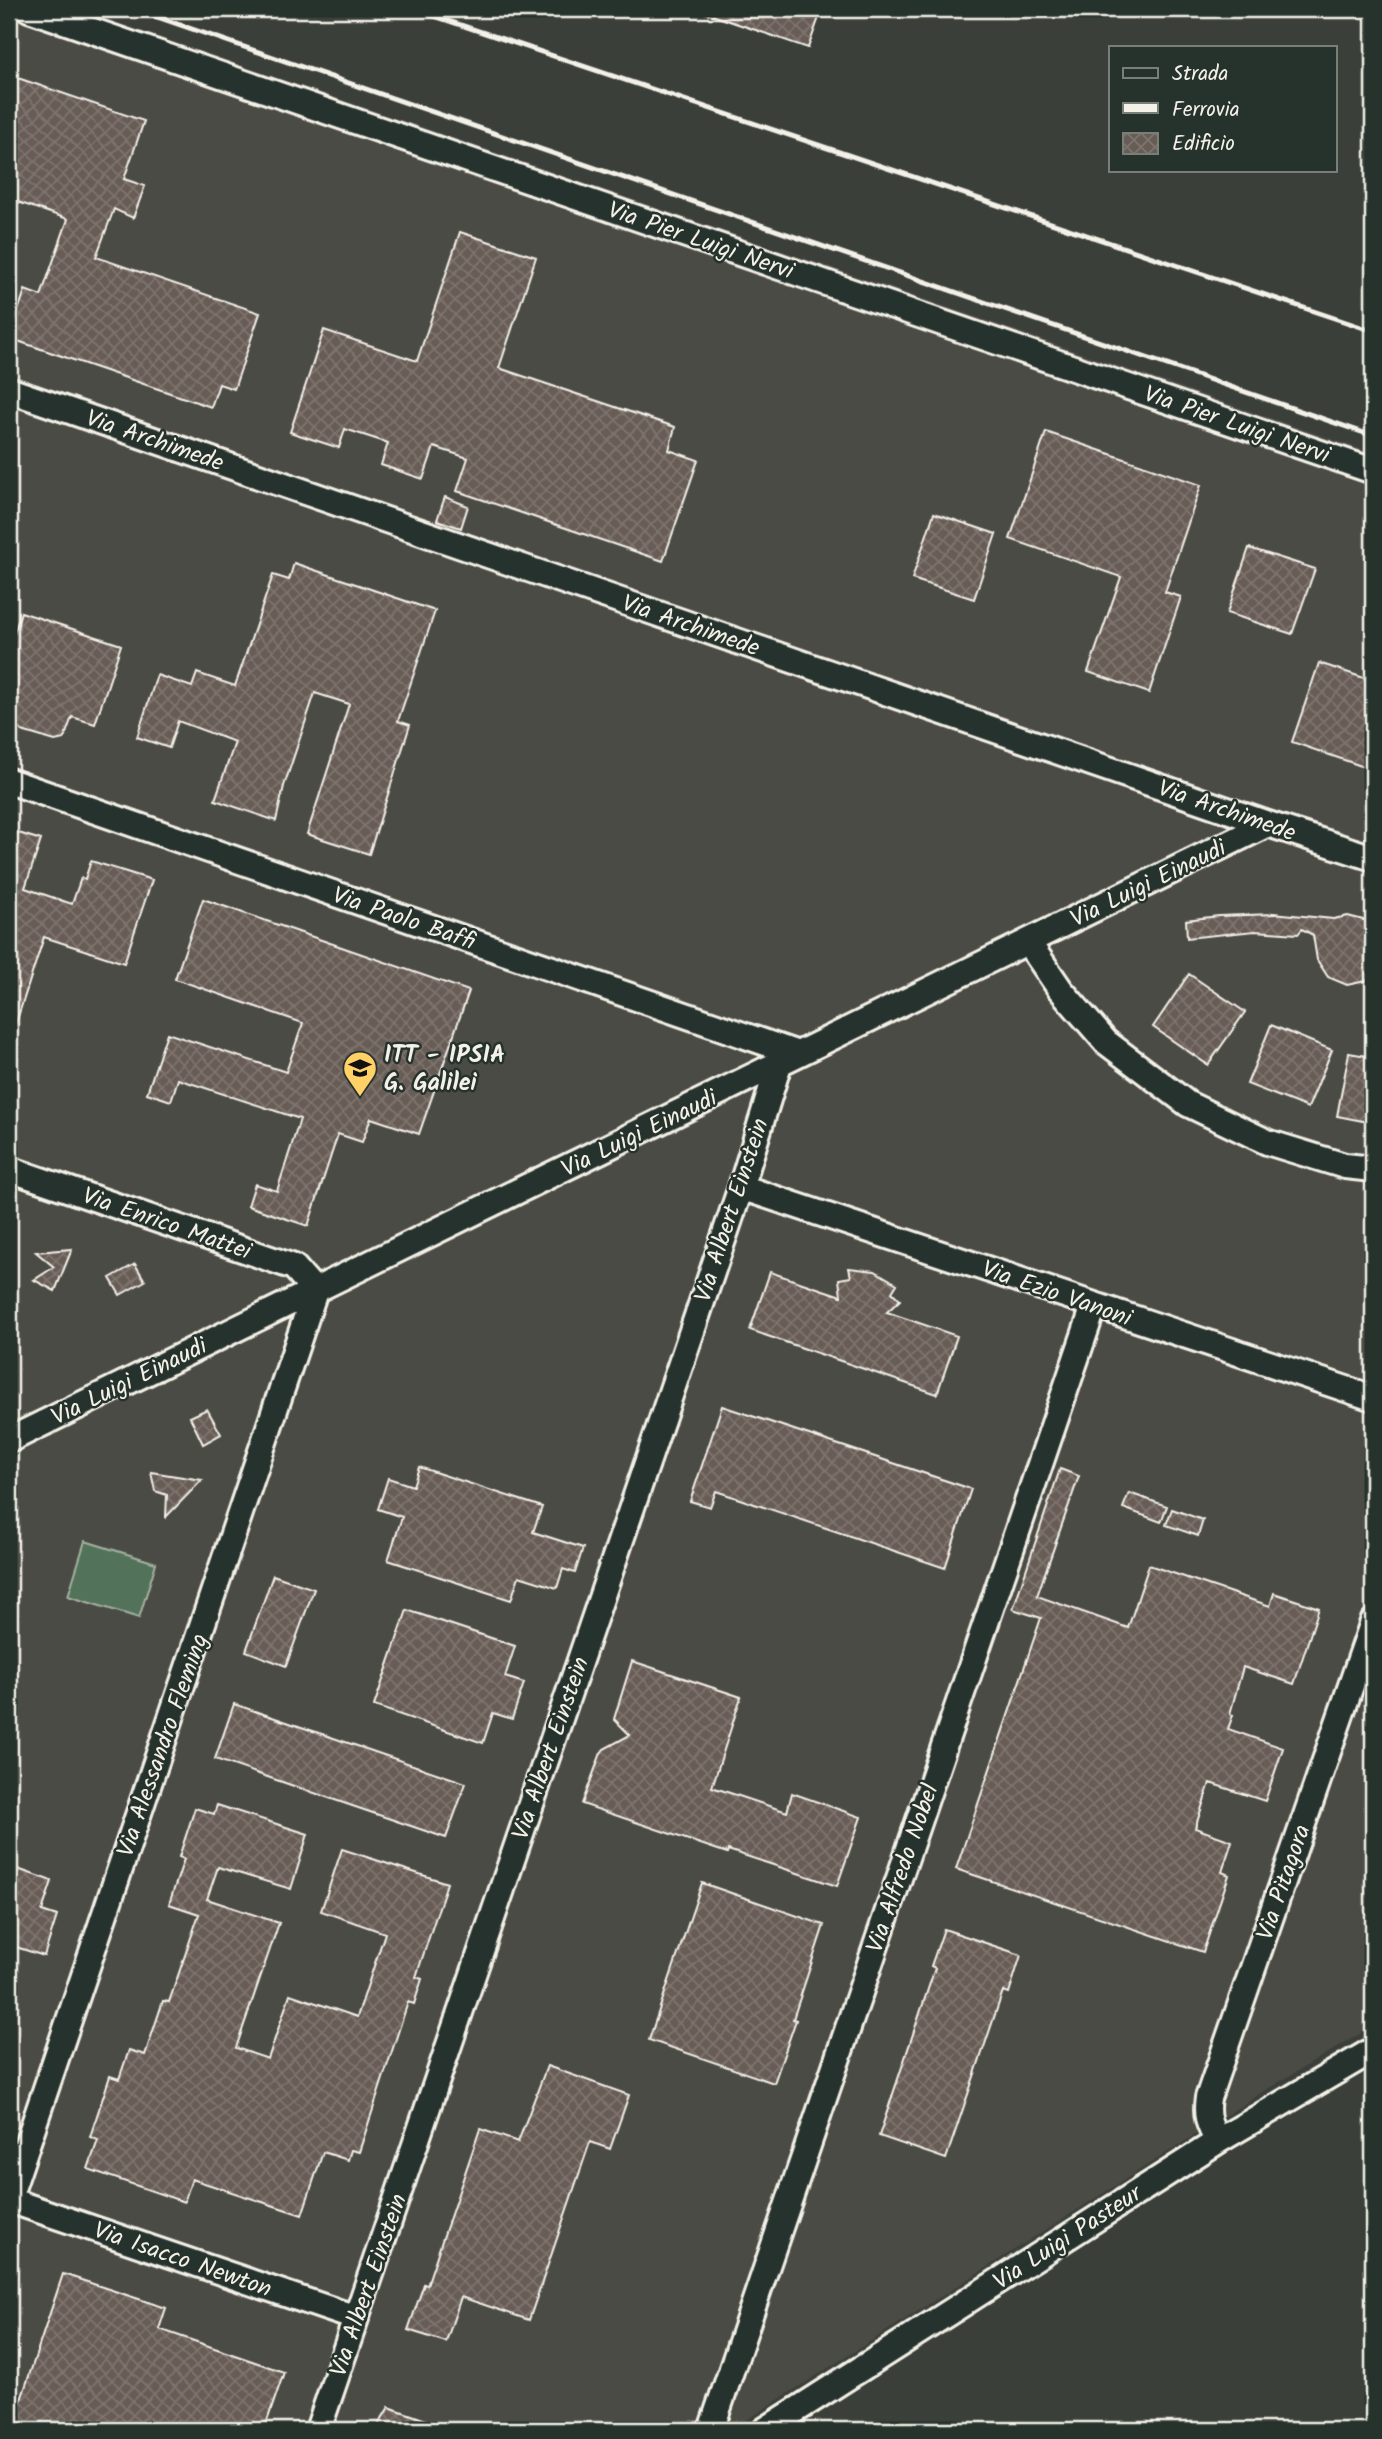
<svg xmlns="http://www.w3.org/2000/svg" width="1382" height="2439" viewBox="0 0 1382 2439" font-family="Kalam,sans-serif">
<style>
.built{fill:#4b4b45}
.garden{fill:#53725a;stroke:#a4b2a1;stroke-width:2}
.building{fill:url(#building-cross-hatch);stroke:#f4f1e8;stroke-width:2}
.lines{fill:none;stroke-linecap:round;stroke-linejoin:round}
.street-casing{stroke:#f4f1e8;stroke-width:30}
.street{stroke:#26332d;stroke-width:24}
.rail{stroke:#f4f1e8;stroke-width:5}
.labels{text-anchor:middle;stroke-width:5;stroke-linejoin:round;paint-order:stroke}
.street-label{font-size:24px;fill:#f4f1e8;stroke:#26332d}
.poi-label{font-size:24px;font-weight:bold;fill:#f4f1e8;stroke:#26332d;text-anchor:start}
</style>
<defs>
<pattern id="building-cross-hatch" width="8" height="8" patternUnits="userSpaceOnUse" patternTransform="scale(1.75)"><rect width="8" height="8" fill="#685c56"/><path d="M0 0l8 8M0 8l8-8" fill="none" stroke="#7e746e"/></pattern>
</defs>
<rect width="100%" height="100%" fill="#3a3f39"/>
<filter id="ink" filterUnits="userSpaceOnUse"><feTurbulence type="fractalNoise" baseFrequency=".0143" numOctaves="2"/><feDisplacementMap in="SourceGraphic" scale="14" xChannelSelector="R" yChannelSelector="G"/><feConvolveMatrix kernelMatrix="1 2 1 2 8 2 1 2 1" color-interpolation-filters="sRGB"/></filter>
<g filter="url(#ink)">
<path class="built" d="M9,9H77L1373,453V2026L1264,2091L731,2430H9Z"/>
<path class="garden" d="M85,1541L156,1563L139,1618L68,1596Z"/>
<path class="building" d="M703,9H822L808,48L703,12Z
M9,75L144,121L124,179L145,186L133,218L114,209L96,257L260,313L234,389L219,384L211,407L9,338L25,290L41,296L68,219L9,199Z
M460,232L536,257L499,368L675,427L669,450L698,460L663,561L457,491L468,458L434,447L423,479L381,465L388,443L345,429L339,448L290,432L324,330L417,361Z
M1046,432L1201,485L1165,592L1181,597L1149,693L1088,672L1121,577L1010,539Z
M445,497L468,506L461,528L437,520Z
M934,513L996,534L974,599L912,579Z
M1249,548L1315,569L1292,634L1227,613Z
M294,563L435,611L398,721L410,725L369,854L307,834L349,704L315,693L284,786L276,821L215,800L235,742L178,721L169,748L137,737L157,675L192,687L197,673L235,686L273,575L289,580Z
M21,612L121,645L95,724L72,717L64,739L55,741L22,731L11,722L19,699L9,696V649Z
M1319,663L1373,681V770L1292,742Z
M9,830L41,840L25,888L72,904L81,878L85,879L91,861L152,880L124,963L44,937L12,1035H9Z
M203,899L469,991L419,1134L371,1118L362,1142L338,1134L308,1226L248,1206L255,1184L277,1191L300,1119L178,1079L171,1101L147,1093L167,1033L286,1072L303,1023L175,979Z
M1273,913L1333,919L1348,916L1367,921L1373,926V975L1366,981L1347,985L1328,977L1317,960L1313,935L1302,929L1298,934L1255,931L1187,938L1186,920L1219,916L1274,914Z
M1189,974L1245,1012L1208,1065L1153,1027Z
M1271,1025L1332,1050L1308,1108L1247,1084Z
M1349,1053L1373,1057V1123L1337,1116Z
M72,1249L55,1291L34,1280L54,1267L36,1252Z
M135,1264L145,1281L120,1295L110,1278Z
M849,1268L875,1271L897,1284L892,1292L900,1300L887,1312L957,1336L937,1394L750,1330L770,1272L841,1296L839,1279L851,1277Z
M722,1406L971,1489L945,1568L716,1491L710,1507L690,1501Z
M207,1409L221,1434L203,1444L190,1417Z
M419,1467L542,1507L533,1532L583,1548L575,1573L563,1569L557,1588L519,1576L511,1600L388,1560L402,1517L378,1509L388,1478L413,1486Z
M1060,1469L1079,1476L1037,1596L1128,1628L1149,1565L1270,1606L1274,1593L1319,1608L1294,1684L1243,1667L1230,1714L1233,1715L1228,1729L1283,1748L1265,1801L1210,1783L1195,1828L1232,1841L1222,1872L1229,1875L1203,1952L956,1869L1041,1618L1013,1609Z
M151,1472L170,1475L202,1480L166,1517L167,1495L155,1491Z
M1129,1493L1167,1506L1161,1522L1123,1508Z
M1172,1509L1203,1520L1198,1536L1166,1525Z
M273,1575L314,1589L286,1666L246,1651Z
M407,1610L515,1646L505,1677L524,1683L512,1719L493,1713L483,1743L374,1706Z
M632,1661L741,1697L712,1787L787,1812L792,1793L861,1817L837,1886L728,1850L727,1853L582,1804L601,1753L604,1749L630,1735L614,1719Z
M234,1704L466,1783L446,1838L215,1759Z
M217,1805L308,1834L291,1889L218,1867L207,1899L279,1923L236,2048L268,2059L290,1994L357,2017L385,1933L321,1911L342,1849L447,1883L416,1977L422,1979L414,2004L408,2002L359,2152L351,2150L348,2160L323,2152L302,2215L192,2179L184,2202L88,2169L98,2140L90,2137L110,2076L119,2079L129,2050L145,2055L163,2001L169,2002L199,1914L169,1904L184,1859L179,1857L195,1808L214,1814Z
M9,1866L52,1881L42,1911L57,1916L44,1956L13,1946L16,1938L9,1936Z
M702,1883L824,1925L793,2019L796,2020L774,2083L649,2040Z
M944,1929L1021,1955L1009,1993L1003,1991L946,2159L879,2136L935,1968L931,1966Z
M547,2066L629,2095L610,2149L590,2142L529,2320L461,2297L446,2342L408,2330L424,2284L427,2285L480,2129L518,2142Z
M63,2274L166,2308L159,2329L284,2372L264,2430H11Z
M389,2407L449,2428V2430H375Z"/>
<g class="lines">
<g class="street-casing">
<path id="street" d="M29,9L1373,471
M9,390L1268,824L1373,858
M9,781L798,1054
M1028,942L1060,989L1106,1042L1188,1104L1267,1142L1345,1166L1373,1169
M9,1169L294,1267L315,1291L9,2198
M741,1187L1373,1398
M9,1440L1268,824
M1218,2141C1209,2126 1205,2116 1208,2098L1373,1622
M9,2200L356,2318
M318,2430L741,1187L779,1064
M711,2430L1094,1306
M765,2430L1218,2141L1373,2050"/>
</g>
<use href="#street" class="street"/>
<path class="rail" d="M134,9L1373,436
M413,9L1373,331"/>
</g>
</g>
<defs>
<g id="school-pin" transform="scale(1.75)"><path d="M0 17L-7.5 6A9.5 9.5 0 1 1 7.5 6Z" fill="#ffd166" stroke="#26332d"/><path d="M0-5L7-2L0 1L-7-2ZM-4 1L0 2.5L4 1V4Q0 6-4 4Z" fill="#111"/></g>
</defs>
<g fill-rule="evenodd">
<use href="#school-pin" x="360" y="1068"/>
</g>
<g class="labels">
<g class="street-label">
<text transform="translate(701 240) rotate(19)" y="8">Via Pier Luigi Nervi</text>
<text transform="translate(1237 424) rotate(19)" y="8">Via Pier Luigi Nervi</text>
<text transform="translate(155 440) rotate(19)" y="8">Via Archimede</text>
<text transform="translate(691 625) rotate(19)" y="8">Via Archimede</text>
<text transform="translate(1227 810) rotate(19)" y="8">Via Archimede</text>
<text transform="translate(1148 883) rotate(-26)" y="8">Via Luigi Einaudi</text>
<text transform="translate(404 918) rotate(19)" y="8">Via Paolo Baffi</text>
<text transform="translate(639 1133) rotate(-26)" y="8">Via Luigi Einaudi</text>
<text transform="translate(731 1210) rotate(-72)" y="8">Via Albert Einstein</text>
<text transform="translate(167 1223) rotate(19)" y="8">Via Enrico Mattei</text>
<text transform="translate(1057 1293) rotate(19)" y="8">Via Ezio Vanoni</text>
<text transform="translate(129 1381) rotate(-26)" y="8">Via Luigi Einaudi</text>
<text transform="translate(162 1745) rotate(-71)" y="8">Via Alessandro Fleming</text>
<text transform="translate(550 1748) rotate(-71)" y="8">Via Albert Einstein</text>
<text transform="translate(902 1868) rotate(-71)" y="8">Via Alfredo Nobel</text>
<text transform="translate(1283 1882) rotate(-71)" y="8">Via Pitagora</text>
<text transform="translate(1067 2237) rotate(-33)" y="8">Via Luigi Pasteur</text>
<text transform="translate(183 2259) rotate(19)" y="8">Via Isacco Newton</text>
<text transform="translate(368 2285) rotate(-71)" y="8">Via Albert Einstein</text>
</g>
<g class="poi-label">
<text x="384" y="1062">ITT - IPSIA<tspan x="384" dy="28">G. Galilei</tspan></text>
</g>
</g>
<rect width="1382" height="2439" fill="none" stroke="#26332d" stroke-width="35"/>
<rect x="18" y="18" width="1347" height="2404" fill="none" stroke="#f4f1e8" stroke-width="2.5" filter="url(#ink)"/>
<rect x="1109" y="46" width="228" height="126" fill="#26332d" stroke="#787f78" stroke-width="2"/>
<rect x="1123" y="68" width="35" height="10" fill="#26332d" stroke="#787f78" stroke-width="2"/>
<text x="1172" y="80" font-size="21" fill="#f4f1e8">Strada</text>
<rect x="1123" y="103" width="35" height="10" fill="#f4f1e8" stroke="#787f78" stroke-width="2"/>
<text x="1172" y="116" font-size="21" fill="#f4f1e8">Ferrovia</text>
<rect x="1123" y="133" width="35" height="21" fill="url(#building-cross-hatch)" stroke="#787f78" stroke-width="2"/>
<text x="1172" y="150" font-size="21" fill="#f4f1e8">Edificio</text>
</svg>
